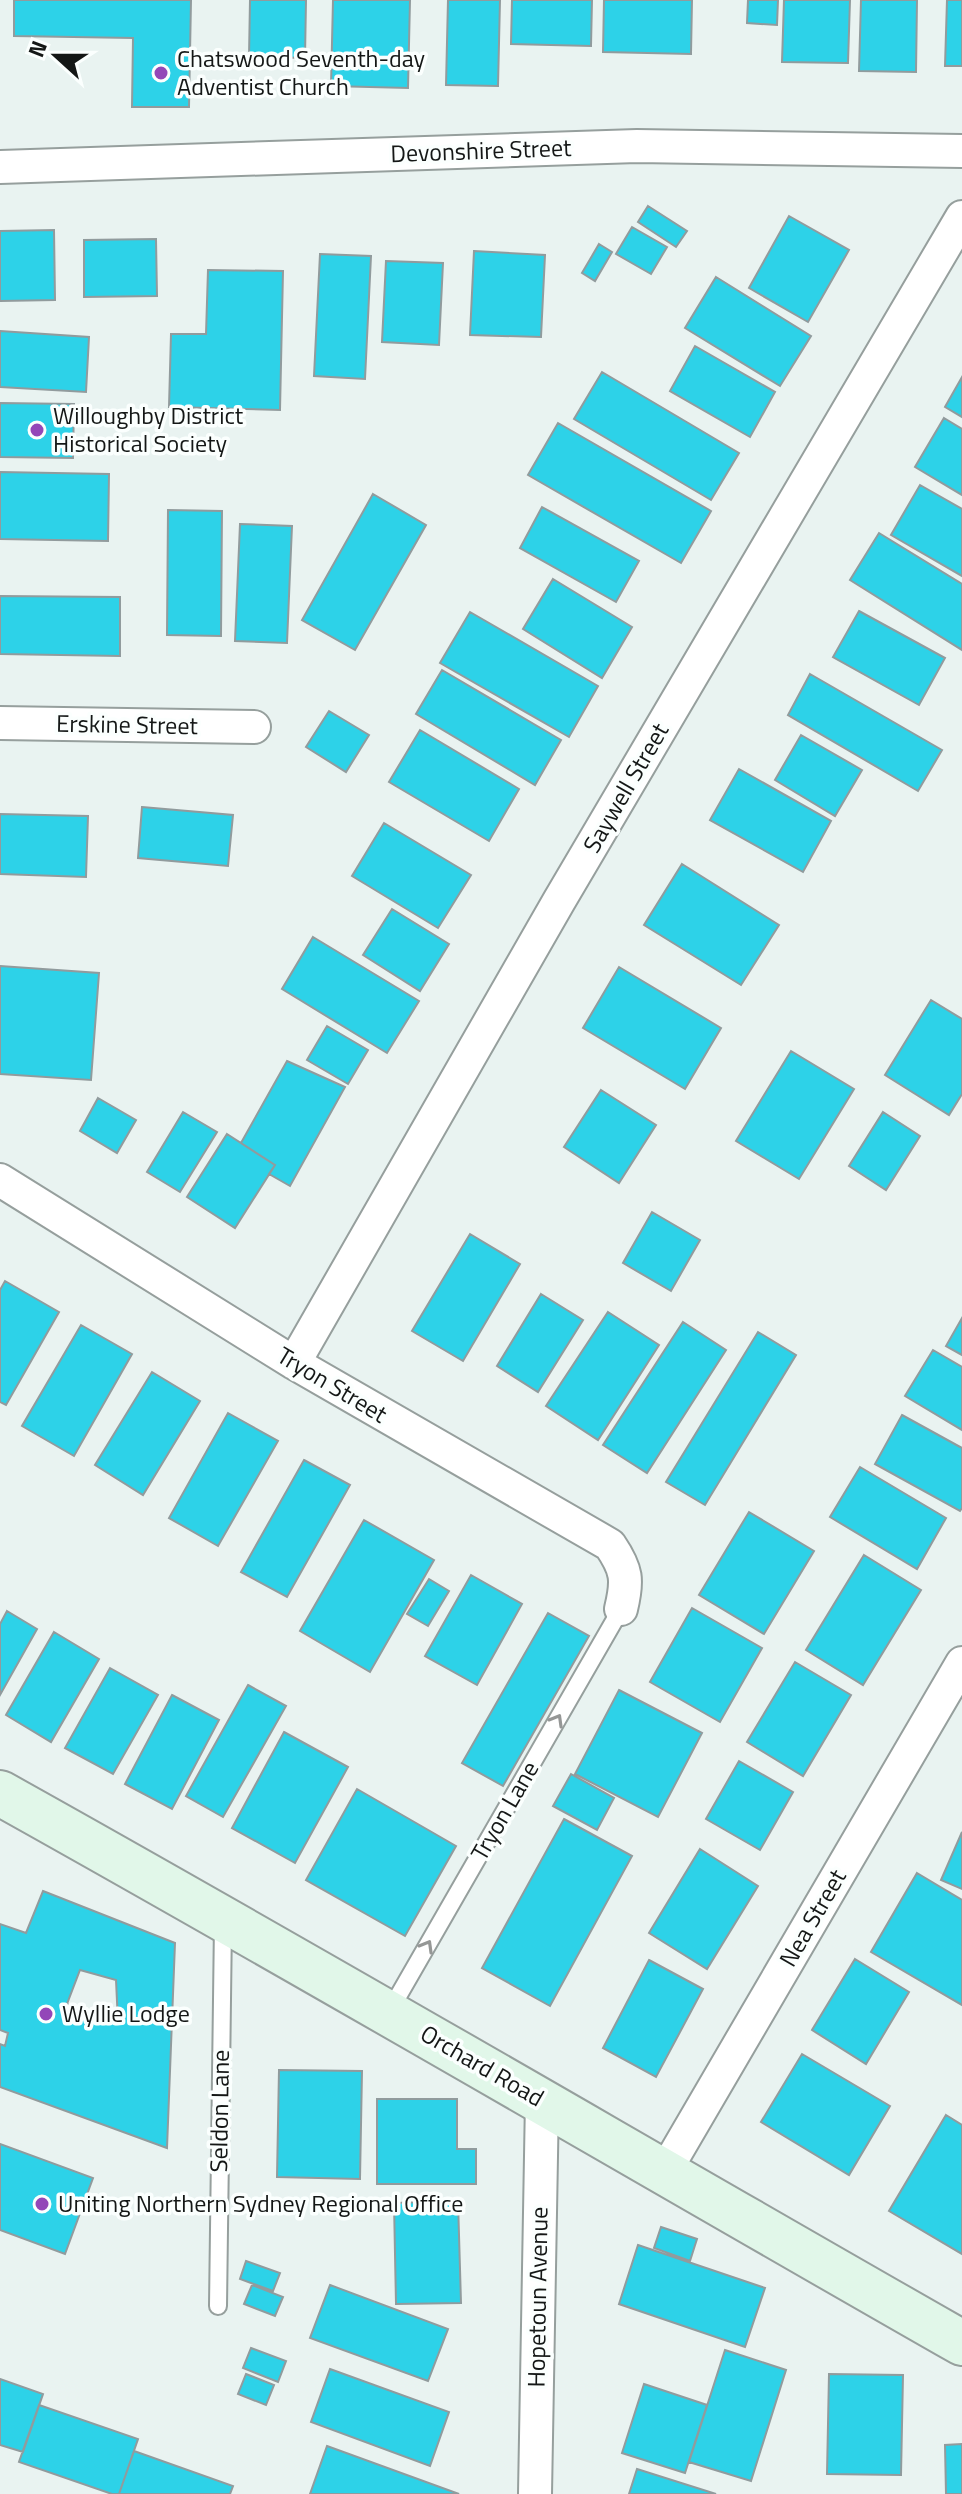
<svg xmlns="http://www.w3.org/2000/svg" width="962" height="2494" viewBox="0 0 962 2494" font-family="'Titillium Web',sans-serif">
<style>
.building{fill:#2dd2e8;stroke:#919b9d;stroke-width:2;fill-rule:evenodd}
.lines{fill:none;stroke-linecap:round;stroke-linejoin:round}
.lane-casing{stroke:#969f9d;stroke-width:20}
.street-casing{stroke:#969f9d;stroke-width:36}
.secondary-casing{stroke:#969f9d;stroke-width:48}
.lane{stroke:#fff;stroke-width:16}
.street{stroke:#fff;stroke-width:32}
.secondary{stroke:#e1f7e9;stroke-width:44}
.oneway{stroke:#959796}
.poi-dot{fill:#9347b8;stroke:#fbfffe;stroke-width:3}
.labels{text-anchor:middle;stroke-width:7;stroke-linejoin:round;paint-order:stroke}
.poi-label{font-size:24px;fill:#141716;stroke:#fbfffe;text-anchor:start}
.street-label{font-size:24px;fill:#141716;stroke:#fbfffe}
</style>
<rect width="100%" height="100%" fill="#e9f3f1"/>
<path class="building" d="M14,0H191L189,107H132L133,38L14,36Z
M250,0H306L305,58L249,57Z
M333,0H410L408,88L331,86Z
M448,0H500L498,86L446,85Z
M512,0H592L591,46L511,44Z
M604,0H692L691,54L603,52Z
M748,0H778L777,25L747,23Z
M784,0H850L848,63L782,62Z
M861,0H917L916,72L859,71Z
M947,0H962V66H945Z
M648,206L687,231L676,247L638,222Z
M789,216L849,250L808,322L749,288Z
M632,227L667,247L651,274L616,254Z
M54,230L55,300L0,301V231Z
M156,239L157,296L84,297V240Z
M599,244L612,252L595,281L582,273Z
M474,251L545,255L541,337L470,335Z
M320,254L371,256L365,379L314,376Z
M386,261L443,263L439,345L382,342Z
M208,270L283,271L280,410L169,407L171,334H206Z
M716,277L811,336L780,386L685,328Z
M0,331L89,337L86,392L0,387Z
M695,346L775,392L750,437L670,391Z
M602,372L739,453L711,500L574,419Z
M962,377V417L945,407Z
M0,403L74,404L73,458L0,457Z
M944,418L962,429V495L915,467Z
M558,423L711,511L681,563L528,475Z
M0,472L109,474L108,541L0,539Z
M920,485L962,509V576L891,535Z
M373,494L426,525L355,650L302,620Z
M542,507L639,561L616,602L520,548Z
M168,510L222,511L221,636L167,635Z
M240,524L292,526L287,643L235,641Z
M879,533L962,584V650L850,580Z
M553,579L632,627L602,678L523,629Z
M0,596L120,597V656L0,654Z
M859,611L945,658L919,705L833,657Z
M470,612L598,686L569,737L440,663Z
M442,670L561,740L535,785L416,714Z
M810,674L942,750L918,791L788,715Z
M329,711L369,735L346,772L306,747Z
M420,730L519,789L489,841L389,782Z
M801,735L862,770L835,816L775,780Z
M739,769L831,821L803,872L710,820Z
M142,807L233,815L228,866L138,858Z
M0,814L88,816L86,877L0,874Z
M384,823L471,875L438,928L352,876Z
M682,864L779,925L741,985L644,925Z
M392,909L449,944L420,991L363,955Z
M313,937L419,1001L387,1053L282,989Z
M0,966L99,973L91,1080L0,1074Z
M619,967L721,1028L685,1089L583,1028Z
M931,1000L962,1019V1094L949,1115L885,1075Z
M327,1026L368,1050L348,1084L307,1060Z
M791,1051L854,1089L799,1179L736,1141Z
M287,1061L345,1087L290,1186L269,1174L275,1165L241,1143Z
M601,1090L656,1125L619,1183L564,1147Z
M98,1098L136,1120L117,1153L80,1131Z
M183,1112L217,1132L180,1192L147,1172Z
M883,1112L920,1136L886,1190L849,1166Z
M227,1134L275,1165L235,1228L187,1197Z
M652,1212L700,1240L671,1291L623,1263Z
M470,1234L520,1264L463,1361L412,1331Z
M5,1281L59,1312L6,1405L0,1402V1290Z
M541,1294L583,1320L538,1392L497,1366Z
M608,1312L659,1345L598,1440L546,1406Z
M962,1318V1355L946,1346Z
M683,1322L726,1350L647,1473L603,1445Z
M81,1325L132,1354L74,1456L22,1426Z
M758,1332L796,1355L705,1505L666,1482Z
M933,1350L962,1367V1430L905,1396Z
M152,1372L200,1401L143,1495L95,1465Z
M228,1413L278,1441L218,1546L169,1518Z
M902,1415L962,1448V1508L960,1511L875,1464Z
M304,1460L350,1485L287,1597L241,1572Z
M860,1467L946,1518L917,1569L830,1517Z
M749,1512L814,1551L764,1634L699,1595Z
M364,1520L434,1560L370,1672L300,1631Z
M864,1555L921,1590L863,1685L806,1650Z
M471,1575L522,1604L477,1685L425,1656Z
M429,1579L449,1591L428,1626L407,1614Z
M692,1608L762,1648L720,1722L650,1682Z
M7,1611L37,1629L0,1695V1624Z
M548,1613L589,1636L503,1786L462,1763Z
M54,1632L99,1659L51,1742L6,1715Z
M795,1662L851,1695L803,1776L747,1742Z
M110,1668L158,1695L113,1774L65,1748Z
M248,1685L286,1706L223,1817L186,1796Z
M619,1690L702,1733L658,1817L575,1774Z
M172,1695L219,1720L172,1809L125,1784Z
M284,1732L348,1767L295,1863L232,1828Z
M739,1761L793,1792L760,1850L706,1819Z
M571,1774L614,1798L597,1830L553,1806Z
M357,1789L456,1846L405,1936L306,1880Z
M564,1819L632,1856L550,2006L482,1968Z
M962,1832V1889L941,1880Z
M700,1849L758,1886L707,1969L649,1933Z
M917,1873L962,1900V2005L871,1952Z
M43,1891L175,1943L167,2148L0,2087V2044L5,2046L8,2033L0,2030V1924L26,1933ZM80,1970L116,1980L118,2023L67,2004Z
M855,1959L909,1992L866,2064L812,2030Z
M649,1960L703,1989L656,2077L603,2048Z
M802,2054L890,2106L849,2175L761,2122Z
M279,2070L362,2071L360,2179L277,2177Z
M377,2099H457V2149H476V2184H377Z
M946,2115L962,2125V2254L889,2211Z
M0,2144L93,2178L65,2254L0,2230Z
M458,2201L461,2303L396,2304L394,2203Z
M661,2227L697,2239L690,2261L654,2248Z
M638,2245L765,2288L745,2347L619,2304Z
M246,2261L280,2273L273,2291L240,2279Z
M252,2285L283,2297L275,2316L244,2304Z
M330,2285L448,2329L428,2381L310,2338Z
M251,2348L286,2361L278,2382L243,2368Z
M725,2350L786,2370L751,2481L689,2462Z
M330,2369L449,2412L430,2466L311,2422Z
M246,2374L274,2385L266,2405L238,2394Z
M829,2374L903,2375L901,2475L827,2474Z
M0,2379L43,2394L23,2452L0,2445Z
M644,2384L707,2405L685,2473L622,2453Z
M39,2405L138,2439L119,2494H112L19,2462Z
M962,2444V2494H946L945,2445Z
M327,2446L459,2494H310Z
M134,2451L233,2486L230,2494H119Z
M637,2469L716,2494H629Z"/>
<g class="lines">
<g class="lane-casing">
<path id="lane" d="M389,2012L621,1609
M218,2306L223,1923"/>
</g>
<g class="street-casing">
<path id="street" d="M0,167L637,146L962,151
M0,723L254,727
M0,1180L294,1363L610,1545C627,1570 628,1580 621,1609
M294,1363L559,901L962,217
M664,2173L962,1663
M535,2494L542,2100"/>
</g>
<g class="secondary-casing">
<path id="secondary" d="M0,1793C323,1973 641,2160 962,2343"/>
</g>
<use href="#lane" class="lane"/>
<use href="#street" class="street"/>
<use href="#secondary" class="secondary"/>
</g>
<defs><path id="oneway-chevron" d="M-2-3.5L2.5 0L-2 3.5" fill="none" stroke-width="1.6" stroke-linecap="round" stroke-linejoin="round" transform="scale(2)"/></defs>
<g class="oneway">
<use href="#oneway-chevron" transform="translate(557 1720) rotate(-60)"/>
<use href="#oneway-chevron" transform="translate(427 1946) rotate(-60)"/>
</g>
<g class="poi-dot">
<circle cx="161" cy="73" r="8"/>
<circle cx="37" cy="430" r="8"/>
<circle cx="46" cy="2014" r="8"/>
<circle cx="42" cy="2204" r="8"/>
</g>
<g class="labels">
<g class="poi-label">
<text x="177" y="67">Chatswood Seventh-day<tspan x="177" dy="28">Adventist Church</tspan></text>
<text x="53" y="424">Willoughby District<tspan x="53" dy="28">Historical Society</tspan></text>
<text x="62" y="2022">Wyllie Lodge</text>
<text x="58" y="2212">Uniting Northern Sydney Regional Office</text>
</g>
<g class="street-label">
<text transform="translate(481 151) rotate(-2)" y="8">Devonshire Street</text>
<text transform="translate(127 725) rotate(1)" y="8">Erskine Street</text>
<text transform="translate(626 788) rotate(-60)" y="8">Saywell Street</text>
<text transform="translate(332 1385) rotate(31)" y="8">Tryon Street</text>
<text transform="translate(505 1811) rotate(-60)" y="8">Tryon Lane</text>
<text transform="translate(813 1918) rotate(-60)" y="8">Nea Street</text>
<text transform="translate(482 2066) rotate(30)" y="8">Orchard Road</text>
<text transform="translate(220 2111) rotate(-89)" y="8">Seldon Lane</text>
<text transform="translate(538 2297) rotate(-89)" y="8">Hopetoun Avenue</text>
</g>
</g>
<g transform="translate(56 56) rotate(291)" stroke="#fbfffe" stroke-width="6" paint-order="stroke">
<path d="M0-6L14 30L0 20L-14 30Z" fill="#141716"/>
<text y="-12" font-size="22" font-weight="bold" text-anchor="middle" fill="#141716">N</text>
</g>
</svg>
